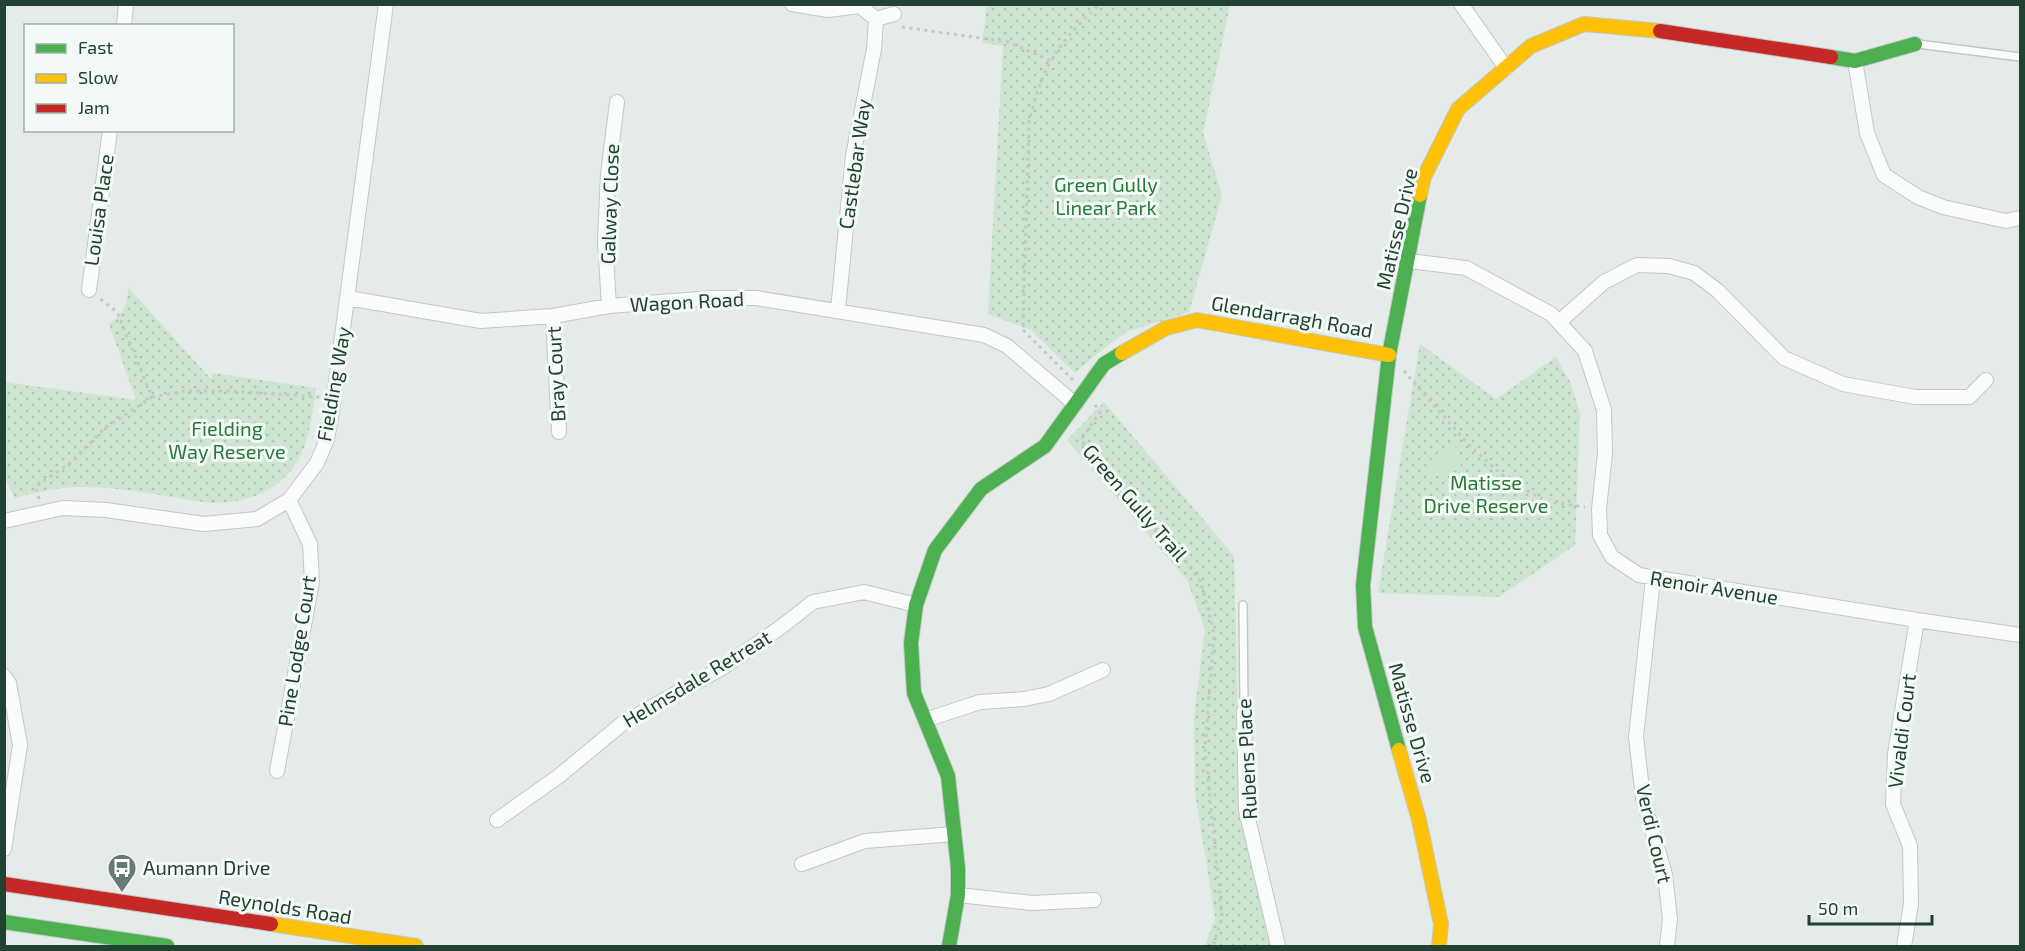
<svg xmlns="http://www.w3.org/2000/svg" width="2025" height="951" viewBox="0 0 2025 951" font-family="'Exo 2',sans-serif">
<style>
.park{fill:url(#park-dots)}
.pitch{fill:#cde5d1}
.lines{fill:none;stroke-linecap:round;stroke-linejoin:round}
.lane-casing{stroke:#c2c8c5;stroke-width:10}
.street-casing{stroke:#c2c8c5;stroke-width:16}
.fast-casing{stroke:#c0c9c5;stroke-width:16}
.slow-casing{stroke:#c0c9c5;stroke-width:16}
.jam-casing{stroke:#c0c9c5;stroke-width:16}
.path{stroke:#c1cbc6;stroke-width:3;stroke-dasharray:3 4.5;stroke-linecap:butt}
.lane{stroke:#fbfcfc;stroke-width:7}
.street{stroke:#fbfcfc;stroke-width:14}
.fast{stroke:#4caf50;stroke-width:14}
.slow{stroke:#ffc107;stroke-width:14}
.jam{stroke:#c62828;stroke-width:14}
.labels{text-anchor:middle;stroke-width:6;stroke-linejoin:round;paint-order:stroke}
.street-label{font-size:20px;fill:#214133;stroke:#f3faf5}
.park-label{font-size:20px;fill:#277b3a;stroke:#f3faf5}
.poi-label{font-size:20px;fill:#214133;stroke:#f3faf5;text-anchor:start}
</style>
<defs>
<pattern id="park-dots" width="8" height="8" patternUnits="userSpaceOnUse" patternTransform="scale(1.5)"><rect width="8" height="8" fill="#cde5d1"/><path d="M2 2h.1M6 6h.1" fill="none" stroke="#b0c6b4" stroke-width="1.8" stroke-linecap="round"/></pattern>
</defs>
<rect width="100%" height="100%" fill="#e5ebe8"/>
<path class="park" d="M987,5H1230L1203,133L1222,195L1189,312L1126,332L1098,353L1075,373L1031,330L988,314L1003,46L982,43Z
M128,287L211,379L213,373L316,388C314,402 312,416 309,430C299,480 260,504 211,503C168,497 121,486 78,487C57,487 36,492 15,498L5,479V382L136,400L109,324C123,314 128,304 128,287Z
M1420,344L1496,399L1556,357L1570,382L1580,413L1575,545L1499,597L1378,593Z
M1104,402L1234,556L1240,817L1273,946H1205L1215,917L1195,793L1194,717L1205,629L1187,580L1067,440Z"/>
<path class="pitch" d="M1454,442L1462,469L1430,478C1425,457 1438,453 1454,442Z"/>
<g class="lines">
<g class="lane-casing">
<path id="lane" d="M1918,44L2020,57
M1243,605L1244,711"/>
</g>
<g class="street-casing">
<path id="street" d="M792,4L828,10L860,6L876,19L874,49L853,156L838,310
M1461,4L1506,68
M876,19L894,14
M124,26L126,4
M1855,61L1867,133L1884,175L1918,197L1943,207L2006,221L2020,218
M1409,261L1466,268L1551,314L1585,351L1604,410L1605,453L1599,509L1600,535L1612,557L1639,575L1917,620L2020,635
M89,290L110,130
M348,298L481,321L553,316L609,306L712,298H756L984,335L1007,346L1075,404
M609,306L605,241L608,174L617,102
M553,316L559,432
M1559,322L1604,282L1637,265L1669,266L1694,273L1718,291L1784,358L1843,384L1915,397H1969L1986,380
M4,521L63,508L106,510L204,524L257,519L289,500L317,463L327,439L332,412L386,4
M1653,579L1636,737L1643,798L1665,875L1670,919L1667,946
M4,676L9,683L20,745L4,849
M1244,711L1246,810L1278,946
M925,720L980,702L1024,699L1049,694L1103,670
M277,771L312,582L310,544L289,500
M497,820L559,776L623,723L722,668L781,627L813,602L864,592L916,605
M802,864L865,841L954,834
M958,895L1032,903L1094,900
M1904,946L1911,904L1910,846L1893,804L1895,754L1917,620"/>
</g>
<g class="fast-casing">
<path id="fast" d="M1831,57L1855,61L1915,44
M1399,750L1365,627L1363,585L1389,355L1420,195
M4,922L167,946
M949,946L958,895V868L948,776L914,693L911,643L916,605L935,550L981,489L1045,446L1104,364L1122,353"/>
</g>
<g class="slow-casing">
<path id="slow" d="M1420,195L1424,177L1458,109L1531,46L1584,24L1660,31
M1122,353L1166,328L1197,320L1389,355
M1399,750L1419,820L1441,924L1439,946
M271,924L416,946"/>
</g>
<g class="jam-casing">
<path id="jam" d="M1660,31L1831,57
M4,884L271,924"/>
</g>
<path class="path" d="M902,27L1009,42L1051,61
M1404,371L1469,445L1508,480L1548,502L1585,507
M1073,380L1023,330L1029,122C1034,102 1040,79 1051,61C1062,41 1083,19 1100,4
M152,397L185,391H229L320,397
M1095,405L1100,412L1081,440L1125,497L1175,547L1201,582L1214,633L1205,748L1222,917L1213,946
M39,499L36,486L70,463L106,427L152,397L117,312L99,298"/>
<use href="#lane" class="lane"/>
<use href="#street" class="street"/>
<use href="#fast" class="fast"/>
<use href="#slow" class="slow"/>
<use href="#jam" class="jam"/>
</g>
<defs>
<g id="bus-pin" transform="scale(1.5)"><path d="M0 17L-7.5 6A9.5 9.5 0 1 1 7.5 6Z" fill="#667c72" stroke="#f3faf5"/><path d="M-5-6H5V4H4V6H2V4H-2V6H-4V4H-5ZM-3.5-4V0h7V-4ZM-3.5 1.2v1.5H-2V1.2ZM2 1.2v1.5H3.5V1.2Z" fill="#fff"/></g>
</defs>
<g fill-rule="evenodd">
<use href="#bus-pin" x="122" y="868"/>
</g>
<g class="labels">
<g class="street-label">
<text transform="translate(855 164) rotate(-82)" y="7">Castlebar Way</text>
<text transform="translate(610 204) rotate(-88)" y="7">Galway Close</text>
<text transform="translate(99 210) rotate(-82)" y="7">Louisa Place</text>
<text transform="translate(1397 229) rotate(-77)" y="7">Matisse Drive</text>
<text transform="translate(687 302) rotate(-3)" y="7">Wagon Road</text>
<text transform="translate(1292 317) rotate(10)" y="7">Glendarragh Road</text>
<text transform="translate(556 374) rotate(-93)" y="7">Bray Court</text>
<text transform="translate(334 384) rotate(-80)" y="7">Fielding Way</text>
<text transform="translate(1135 503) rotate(49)" y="7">Green Gully Trail</text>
<text transform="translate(1714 588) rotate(9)" y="7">Renoir Avenue</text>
<text transform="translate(297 651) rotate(-81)" y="7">Pine Lodge Court</text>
<text transform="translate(697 679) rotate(-31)" y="7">Helmsdale Retreat</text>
<text transform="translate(1412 723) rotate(74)" y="7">Matisse Drive</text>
<text transform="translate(1902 731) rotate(-83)" y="7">Vivaldi Court</text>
<text transform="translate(1247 759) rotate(-93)" y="7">Rubens Place</text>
<text transform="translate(1654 834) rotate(77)" y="7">Verdi Court</text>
<text transform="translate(285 907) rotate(9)" y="7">Reynolds Road</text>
</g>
<g class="park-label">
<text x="1106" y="192">Green Gully<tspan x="1106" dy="23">Linear Park</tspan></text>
<text x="227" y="436">Fielding<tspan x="227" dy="23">Way Reserve</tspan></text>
<text x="1486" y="490">Matisse<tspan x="1486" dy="23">Drive Reserve</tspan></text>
</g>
<g class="poi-label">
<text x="143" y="875">Aumann Drive</text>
</g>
</g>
<rect width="2025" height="951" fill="none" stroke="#214133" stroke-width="12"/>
<rect x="24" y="24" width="210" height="108" fill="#f3faf5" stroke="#9fb0a7" stroke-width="1.5"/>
<rect x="36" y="44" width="30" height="9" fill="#4caf50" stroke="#9fb0a7" stroke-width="1.5"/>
<text x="78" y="54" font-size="18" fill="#214133">Fast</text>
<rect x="36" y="74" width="30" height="9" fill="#ffc107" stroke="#9fb0a7" stroke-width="1.5"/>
<text x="78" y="84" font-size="18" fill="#214133">Slow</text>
<rect x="36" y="104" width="30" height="9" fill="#c62828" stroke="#9fb0a7" stroke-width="1.5"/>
<text x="78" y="114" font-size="18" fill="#214133">Jam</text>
<path d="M1809 915v9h123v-9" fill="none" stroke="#214133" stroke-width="3"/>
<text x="1818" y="915" font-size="18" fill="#214133" stroke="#f3faf5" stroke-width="4.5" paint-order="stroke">50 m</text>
</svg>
